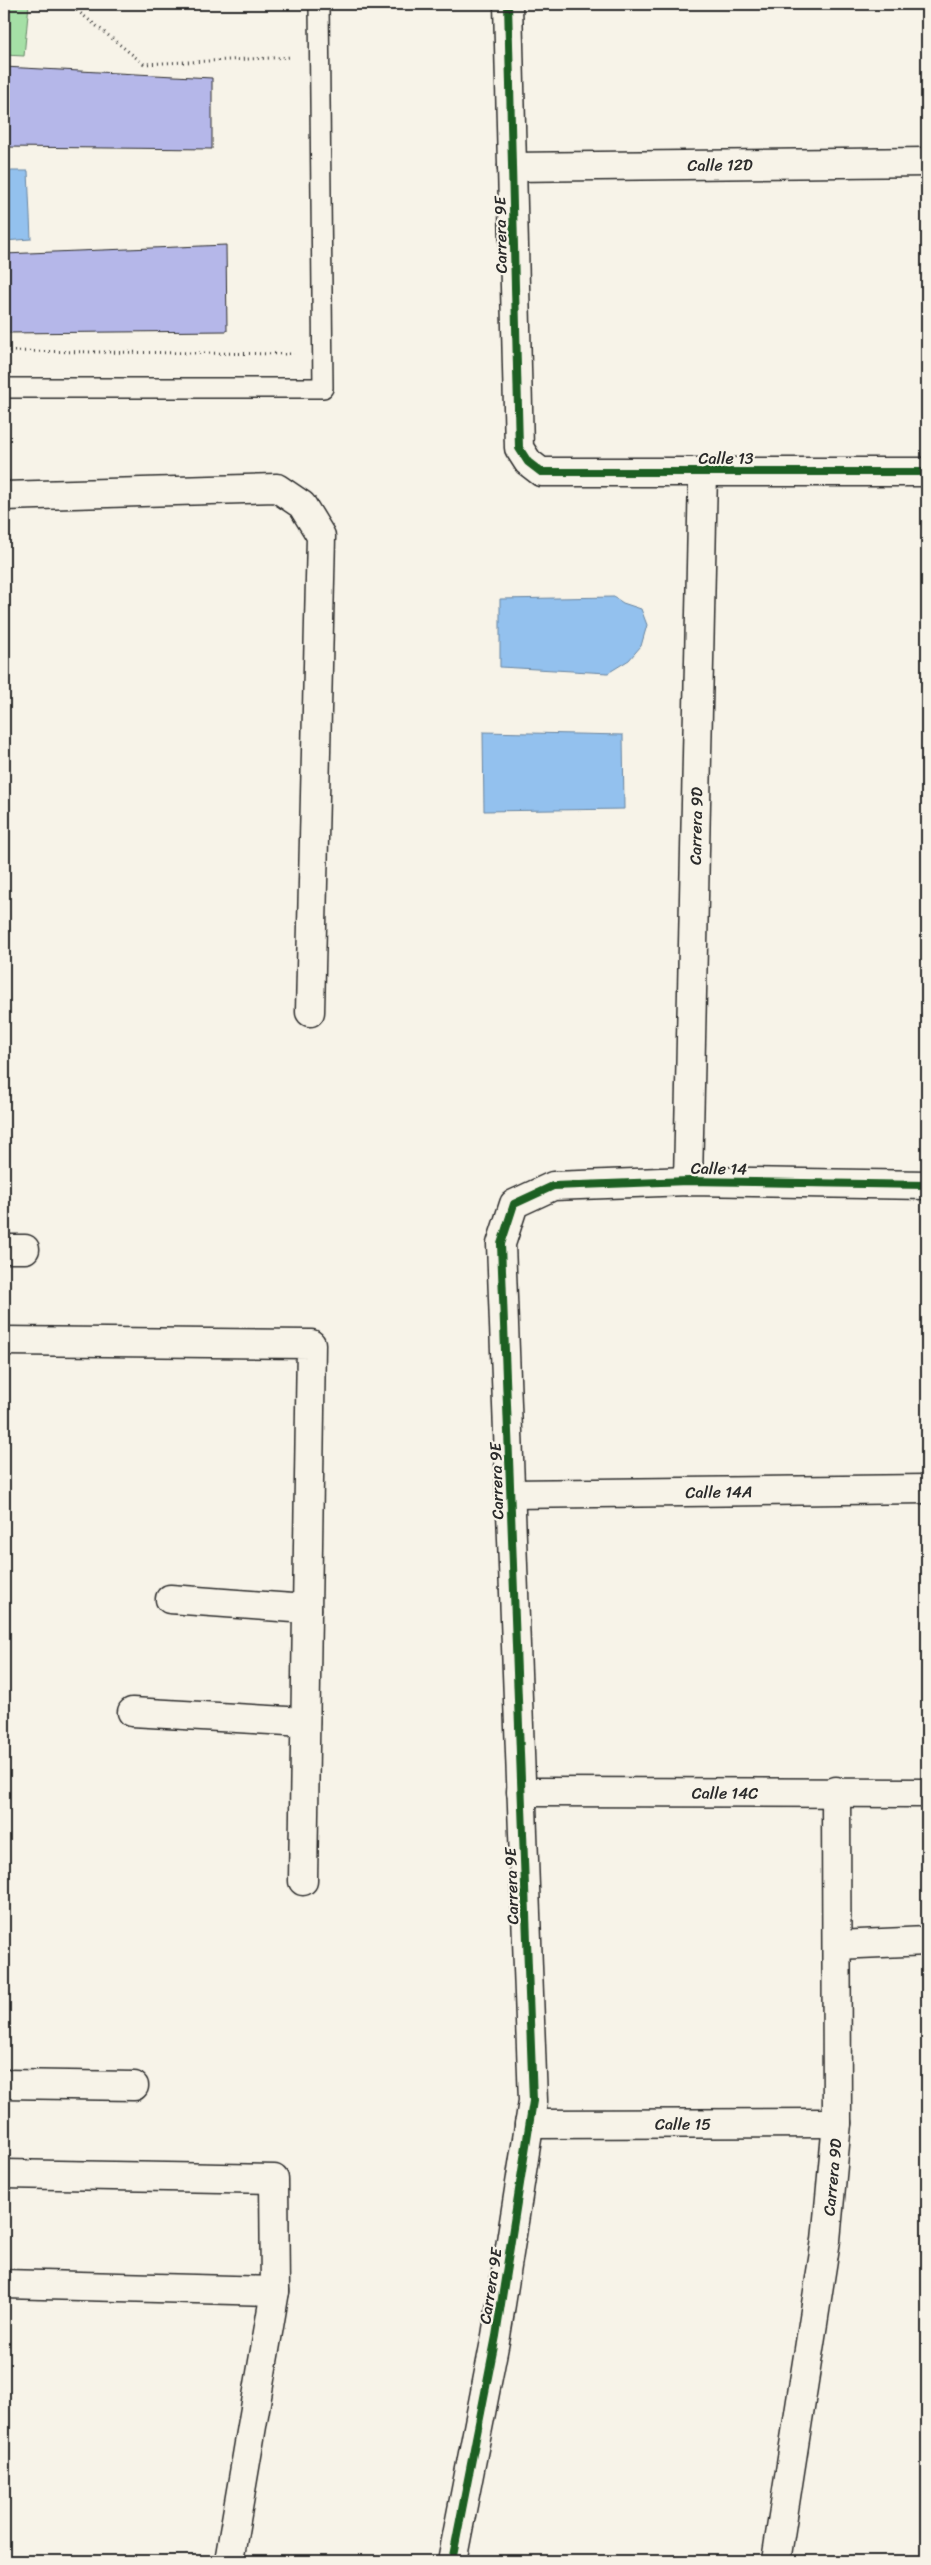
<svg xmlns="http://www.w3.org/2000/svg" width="931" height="2565" viewBox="0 0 931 2565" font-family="Sriracha,sans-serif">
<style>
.green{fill:#a5e0a6;stroke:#688668}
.water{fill:#93c1ee;stroke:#6985a0}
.building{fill:#b5b7e9;stroke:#2b2b2b}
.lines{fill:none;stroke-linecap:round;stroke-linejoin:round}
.lane-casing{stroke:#2b2b2b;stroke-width:22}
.street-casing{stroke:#2b2b2b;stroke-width:31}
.path{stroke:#2b2b2b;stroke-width:3;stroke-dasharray:1 4;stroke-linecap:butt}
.lane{stroke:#f7f3e8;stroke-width:19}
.street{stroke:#f7f3e8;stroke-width:28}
.cycleway-casing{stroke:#f7f3e8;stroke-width:11}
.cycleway{stroke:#1b5e20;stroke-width:8}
.labels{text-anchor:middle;stroke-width:4.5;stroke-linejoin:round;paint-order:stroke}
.street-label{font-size:16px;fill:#2b2b2b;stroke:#f7f3e8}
</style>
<rect width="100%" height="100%" fill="#f7f3e8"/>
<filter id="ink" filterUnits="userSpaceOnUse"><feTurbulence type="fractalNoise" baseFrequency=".02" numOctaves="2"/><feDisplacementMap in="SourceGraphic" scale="10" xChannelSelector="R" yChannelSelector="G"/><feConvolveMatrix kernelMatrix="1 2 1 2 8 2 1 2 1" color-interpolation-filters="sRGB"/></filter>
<g filter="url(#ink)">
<path class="green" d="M4,4H29L24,56L4,55Z"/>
<path class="water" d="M4,171H28L31,239L4,241Z
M614,597L623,603L641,609L647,625L641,646L629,660L608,673L500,667V599Z
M483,732L623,735L624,809L484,811Z"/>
<path class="building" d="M4,67L212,78V149L4,147Z
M226,245L227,331L4,333V254Z"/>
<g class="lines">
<g class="lane-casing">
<path id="lane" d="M4,388H323L319,4"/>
</g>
<g class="street-casing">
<g id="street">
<path d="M508,4L519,448L528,462L541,472H927"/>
<path id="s1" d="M512,167L927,162"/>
<path d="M4,496L277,488L302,505L321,536L310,1012"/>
<path id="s2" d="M688,1181L703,472"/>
<path d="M4,1249H25"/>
<path d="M4,1341L311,1344L303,1881"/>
<path id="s3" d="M510,1494L927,1489"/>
<path d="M170,1599L307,1609"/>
<path d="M132,1712L305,1722"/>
<path id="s4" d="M521,1792L927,1793"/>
<path d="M837,1945L927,1941"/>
<path d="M4,2084L134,2086"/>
<path id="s5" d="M529,2124L837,2123"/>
<path d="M4,2174L274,2179L275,2291L229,2561"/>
<path d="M4,2284L275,2291"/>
<path d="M452,2561L496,2336L533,2101L501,1244L514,1204L553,1186L688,1181L927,1185"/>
<path id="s6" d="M776,2561L826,2240L837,2123L836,1791"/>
</g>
</g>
<path class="path" d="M69,4L144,64L292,57
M4,351L294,354"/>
<use href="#lane" class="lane"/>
<use href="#street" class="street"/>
<g class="cycleway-casing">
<path id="cycleway" d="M508,4L519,448L528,462L541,472H927
M452,2561L496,2336L533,2101L501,1244L514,1204L553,1186L688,1181L927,1185"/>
</g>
<use href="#cycleway" class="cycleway"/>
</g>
</g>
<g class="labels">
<g class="street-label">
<text dy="6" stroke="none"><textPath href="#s1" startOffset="208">Calle 12D</textPath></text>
<text transform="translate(500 235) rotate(-91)" y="6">Carrera 9E</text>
<text x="726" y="464">Calle 13</text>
<text dy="6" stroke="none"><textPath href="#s2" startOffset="355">Carrera 9D</textPath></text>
<text transform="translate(719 1168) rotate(1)" y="6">Calle 14</text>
<text transform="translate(496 1481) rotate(-92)" y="6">Carrera 9E</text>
<text dy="6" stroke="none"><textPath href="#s3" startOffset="209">Calle 14A</textPath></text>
<text dy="6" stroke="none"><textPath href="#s4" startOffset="204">Calle 14C</textPath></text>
<text transform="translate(511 1886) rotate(-92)" y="6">Carrera 9E</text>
<text dy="6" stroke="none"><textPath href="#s5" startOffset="154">Calle 15</textPath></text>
<text dy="6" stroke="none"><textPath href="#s6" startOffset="388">Carrera 9D</textPath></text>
<text transform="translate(490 2286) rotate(-81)" y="6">Carrera 9E</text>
</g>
</g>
<rect width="931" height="2565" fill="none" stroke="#f7f3e8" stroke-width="20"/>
<rect x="10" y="10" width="911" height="2545" fill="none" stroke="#2b2b2b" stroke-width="2" filter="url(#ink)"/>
</svg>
